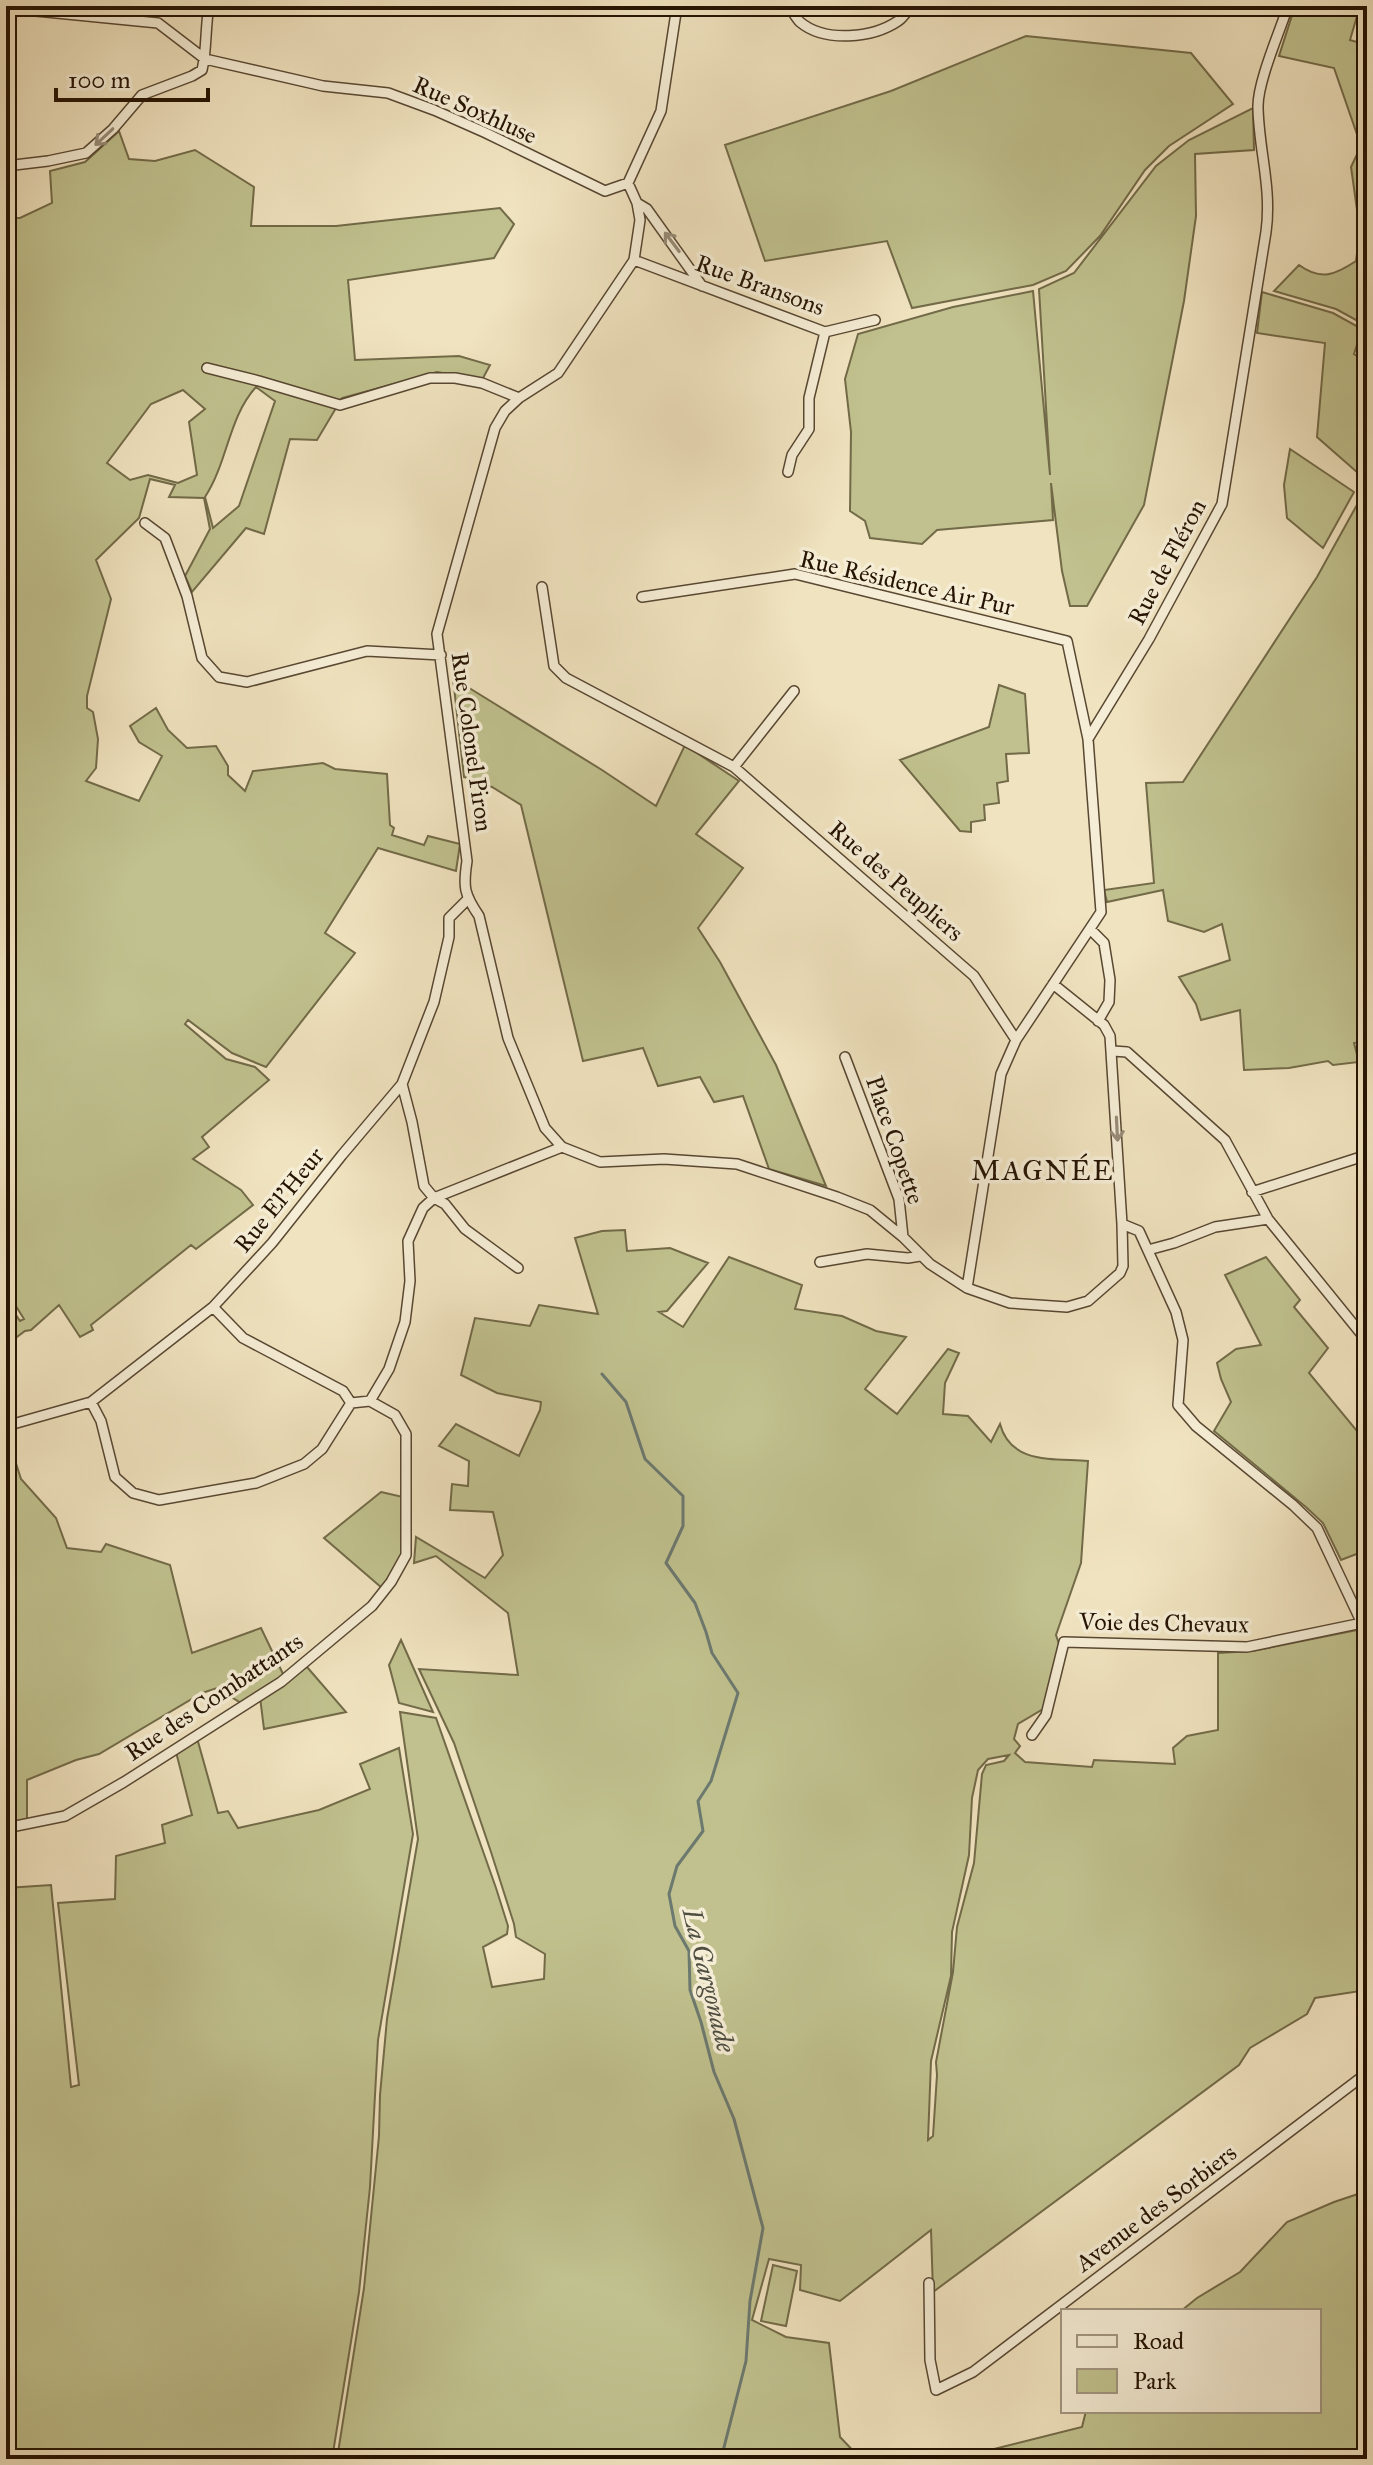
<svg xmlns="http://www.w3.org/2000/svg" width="1373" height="2465" viewBox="0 0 1373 2465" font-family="'IM FELL Great Primer',serif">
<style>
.green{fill:#c0c18e;stroke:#726a48;stroke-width:2;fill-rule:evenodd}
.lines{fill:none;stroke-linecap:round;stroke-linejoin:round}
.stream{stroke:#6c796f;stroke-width:3}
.minor-casing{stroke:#584732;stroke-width:12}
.minor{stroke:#f5edd5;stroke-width:9}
.oneway{stroke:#978b76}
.labels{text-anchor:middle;stroke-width:7;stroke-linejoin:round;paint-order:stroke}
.street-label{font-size:24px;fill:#251303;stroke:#f5edd5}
.water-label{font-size:26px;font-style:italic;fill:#4e4e42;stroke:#f5edd5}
.quarter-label{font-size:28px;letter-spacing:2px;fill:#251303;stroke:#f5edd5}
</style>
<rect width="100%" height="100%" fill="#f0e3bf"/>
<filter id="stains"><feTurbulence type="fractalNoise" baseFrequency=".0025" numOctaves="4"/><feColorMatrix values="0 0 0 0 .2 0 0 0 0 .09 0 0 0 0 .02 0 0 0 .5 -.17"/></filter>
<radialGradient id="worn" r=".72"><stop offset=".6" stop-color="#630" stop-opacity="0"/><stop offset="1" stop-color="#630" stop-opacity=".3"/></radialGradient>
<path class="green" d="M1295,6H1360L1350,40L1367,45V326L1336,309L1274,291L1299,265C1321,281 1335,275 1356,261L1360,231L1351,167L1361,146L1334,68L1279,56Z
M1026,36L1191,53L1233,104L1169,146L1145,170L1100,236L1066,271L1033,285L912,308L887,241L765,261L725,145L891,91Z
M1253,108L1254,150L1195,154L1196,216L1184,301L1144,505L1087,606H1070L1062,571L1051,483L1053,520L937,530L922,544L870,538L865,521L850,511L851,432L845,379L858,334L953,307L1033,291L1050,475L1039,289L1074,273L1156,166L1189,140Z
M119,131L129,159L155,161L195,150L254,187L251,226H336L500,208L514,224L494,258L348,280L355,360L459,356L490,365L482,380L437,372L342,398L317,440L290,439L264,534L246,528L192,592L185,576L210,529L204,498L169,497L175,485L150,479L139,518L96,560L111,599L87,696V708L93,712L98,739L96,768L86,781L139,801L162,756L139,742L130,726L156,708L168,730L187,748L216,746L228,766V775L245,791L253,771L323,763L335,769L387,774L390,825L394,828L392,835L424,845L428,836L460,844L456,871L378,848L325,933L355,953L266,1067L232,1053L188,1020L185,1024L226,1059L255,1067L269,1080L202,1137L209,1147L193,1159L241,1190L253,1205L196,1249L191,1245L91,1325L93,1330L80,1337L59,1305L31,1330L25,1331L6,1345V1300L20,1321L24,1319L6,1290V218H20L52,203L50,171L85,162ZM256,387L275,401L239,506L213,528L205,497C228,462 228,418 256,387ZM183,390L205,409L189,422L197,475L178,483L148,475L130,480L107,463L151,404Z
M1262,292L1333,313L1362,329L1354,354L1367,362V1041L1354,1043L1359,1062L1333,1065L1328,1061L1289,1068L1244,1070L1240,1010L1201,1020L1196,1004L1179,977L1230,960L1222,924L1204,932L1168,921L1163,890L1107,902L1104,890L1154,883L1146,783L1183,782L1317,577L1358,503L1366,480L1317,437L1325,343L1257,333Z
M1290,449L1354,492L1323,548L1287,518L1284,485Z
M453,678L602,770L656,806L685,745L739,781L696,834L743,868L698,928L720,962L776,1065L826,1186L769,1169L743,1096L714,1102L700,1077L658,1086L643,1048L583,1061L521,805L492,787L464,777Z
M999,685L1025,694L1029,753L1006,754L1008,781L997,783L999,803L984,805L985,820L971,822V832L960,831L900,760L989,727Z
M625,1230L627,1251L670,1248L708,1263L667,1311L659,1312L683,1327L729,1257L802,1285L795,1309L842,1316L876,1331L906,1337L865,1389L897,1414L948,1349L959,1353L945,1383L943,1414L968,1416L991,1442L1000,1424C1011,1465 1054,1458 1088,1461L1081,1563L1056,1635L1059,1644L1043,1709L1018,1724L1014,1739L1020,1746L1015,1753L1025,1762L1092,1767L1094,1760L1175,1764L1173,1748L1187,1736L1218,1730V1653L1253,1651L1357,1630L1367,1640V1717L1362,1748L1363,1833L1367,1882V1990L1315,1998L1307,2014L1250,2048L1239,2065L933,2292L931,2230L840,2301L800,2290L801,2265L769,2259L752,2320L786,2337L829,2343L840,2437L861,2459H337L364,2288L379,2136L380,2095L387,2019L418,1839L400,1712L436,1718L496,1888L508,1926L507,1934L483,1947L492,1987L544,1979L545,1954L516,1937L514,1924L491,1852L454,1743L419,1669L518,1675L508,1613L436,1556L414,1563L416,1537L485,1578L503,1555L493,1512L450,1510L452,1484L468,1486L469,1461L439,1446L456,1424L519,1456L540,1410L541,1402L497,1393L461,1375L475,1318L530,1326L539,1305L598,1314L575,1238L602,1231ZM1009,1755L1004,1761L986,1765L982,1774L974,1863L957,1927L953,1972L936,2062L937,2075L933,2136L928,2140L931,2061L951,1976L952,1932L969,1855L972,1798L978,1770L988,1759Z
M1266,1257L1300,1300L1294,1307L1328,1348L1309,1373L1367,1443V1550L1341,1560L1323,1523L1307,1508L1214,1431L1231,1402L1221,1379L1217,1363L1236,1349L1261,1345L1225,1275Z
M6,1432L21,1479L56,1518L67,1548L101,1552L106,1544L170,1565L192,1653L261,1628L284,1676L241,1703L217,1688L202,1693L99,1754L76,1760L27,1780V1822L6,1826Z
M381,1492L403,1497V1556L382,1588L324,1538Z
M401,1640L433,1712L399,1703L389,1665Z
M307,1667L346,1712L264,1729L260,1697Z
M197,1738L218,1813L228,1811L238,1828L319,1810L370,1789L360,1764L399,1748L413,1834L378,2040L370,2187L359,2292L332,2459H6V1888L51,1885L71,2087L79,2085L58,1903L115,1899L116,1856L165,1843L162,1825L192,1815L176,1752Z
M1367,2191V2459H954L1082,2427L1086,2411H1319V2311H1181L1197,2298L1240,2272L1287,2222L1334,2202Z
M773,2265L797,2271L786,2326L761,2321Z"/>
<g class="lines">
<path class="stream" d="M602,1374L626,1402L645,1459L683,1496V1526L666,1563L695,1603L706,1632L712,1653L738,1693L711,1781L698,1801L703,1831L677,1866L669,1894L675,1926L689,1951L690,1990L701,2022L714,2072L734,2119L763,2228L750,2301L746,2361L721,2459"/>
<g class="minor-casing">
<path id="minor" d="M7,6L26,10L158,23L205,59L323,86L388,93L434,110L486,133L605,191L628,183
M677,6L661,111L628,183L637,203L640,220L634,260L558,373L519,398L505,411L495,428L437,634L467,861C463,887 464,894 479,916L508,1038L545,1128L562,1147L600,1162L664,1159L737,1164L837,1197L870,1210L903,1237L930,1264L967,1288L1010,1303L1067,1307L1088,1301L1120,1273L1123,1266L1122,1224L1110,1036L1104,1025L1053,984
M789,6C792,11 796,18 800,22C825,43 873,38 898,21C903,18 907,11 911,6
M6,166L48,161L86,153L113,129L142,95L192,76L202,70C207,50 205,28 209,6
M637,203L647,209L702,286
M634,260L825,332L875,320
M207,368L259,381L340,405L430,378H455L482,383L519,398
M788,472L792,455L809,429V398L825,332
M145,523L165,538L187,596L202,658L219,677L247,682L367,651L441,655
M542,587L554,666L566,678L734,767L974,976L1016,1040
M642,597L795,574L1067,641L1088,739L1101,912L1016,1040L1001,1074L967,1288
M1088,739L1149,639L1222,504L1266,232C1272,188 1259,151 1258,108C1257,83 1280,31 1288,6
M734,767L794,691
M1090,929L1104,943L1110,980L1109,1002L1098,1021
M1113,1051L1127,1052L1225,1140L1268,1219L1367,1341
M845,1057L899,1199L903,1237
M402,1084L412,1122L424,1186L434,1198L445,1204L465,1229L518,1268
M1252,1192L1367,1155
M1122,1224L1139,1231L1176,1312L1183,1340L1178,1405L1196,1426L1293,1505L1317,1528L1367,1634
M1148,1250L1174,1243L1215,1227L1268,1219
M820,1262L867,1254L908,1258L920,1256
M213,1307L243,1338L343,1391L351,1403
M91,1402L101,1421L115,1477L133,1493L159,1500L256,1483L304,1464L322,1449L351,1403L370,1401
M6,1426L91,1402L213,1307L272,1243L342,1155L402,1084L434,1002L449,937V918L468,899
M1032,1735L1046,1715L1064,1642L1247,1647L1362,1623
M1367,1759V1773
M6,1828L65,1816L124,1782L281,1682L372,1606L391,1582L406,1555V1434L395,1415L370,1401L389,1369L405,1322L410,1281L408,1241L423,1208L434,1198L562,1147
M929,2283L930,2360L936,2390L973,2372L1367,2073"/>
</g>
<use href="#minor" class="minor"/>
</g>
<defs><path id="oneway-shaft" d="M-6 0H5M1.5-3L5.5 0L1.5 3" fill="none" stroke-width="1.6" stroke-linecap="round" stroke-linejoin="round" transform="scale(2)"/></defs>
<g class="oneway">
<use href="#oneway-shaft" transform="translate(104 137) rotate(137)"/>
<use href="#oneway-shaft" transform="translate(672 242) rotate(-127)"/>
<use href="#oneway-shaft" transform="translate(1117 1129) rotate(87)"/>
</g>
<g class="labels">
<g class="street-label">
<text transform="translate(475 110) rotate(24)" y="8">Rue Soxhluse</text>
<text transform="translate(760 285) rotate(20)" y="8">Rue Bransons</text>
<text transform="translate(1167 562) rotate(-62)" y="8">Rue de Fléron</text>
<text transform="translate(907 583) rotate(13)" y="8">Rue Résidence Air Pur</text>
<text transform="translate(472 742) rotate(82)" y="8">Rue Colonel Piron</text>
<text transform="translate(896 881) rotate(41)" y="8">Rue des Peupliers</text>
<text transform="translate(895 1140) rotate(71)" y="8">Place Copette</text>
<text transform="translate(279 1200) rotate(-51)" y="8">Rue El'Heur</text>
<text transform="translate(1164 1623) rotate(1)" y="8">Voie des Chevaux</text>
<text transform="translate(214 1697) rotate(-34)" y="8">Rue des Combattants</text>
<text transform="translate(1156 2208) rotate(-37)" y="8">Avenue des Sorbiers</text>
</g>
<g class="water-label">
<text transform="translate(709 1980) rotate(76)" y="9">La Gargonade</text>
</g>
<g class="quarter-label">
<text x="1043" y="1180">MAGNÉE</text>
</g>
</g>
<rect width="1373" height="2465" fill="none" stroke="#f0e3bf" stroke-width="32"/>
<rect x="8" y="8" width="1357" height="2449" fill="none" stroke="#251303" stroke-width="4"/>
<rect x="16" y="16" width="1341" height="2433" fill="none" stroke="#251303" stroke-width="2"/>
<rect x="1061" y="2309" width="260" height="104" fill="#f5edd5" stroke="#a29681" stroke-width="2"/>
<rect x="1077" y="2335" width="40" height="12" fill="#f5edd5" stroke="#a29681" stroke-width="2"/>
<text x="1133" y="2349" font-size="24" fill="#251303">Road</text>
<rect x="1077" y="2369" width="40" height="24" fill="#c0c18e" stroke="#a29681" stroke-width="2"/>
<text x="1133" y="2389" font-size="24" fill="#251303">Park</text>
<path d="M56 88v12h152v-12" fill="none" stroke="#251303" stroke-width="4"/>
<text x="68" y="88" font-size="24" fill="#251303" stroke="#f5edd5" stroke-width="6" paint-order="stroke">100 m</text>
<rect width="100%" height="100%" filter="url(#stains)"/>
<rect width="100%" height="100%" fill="url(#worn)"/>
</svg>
